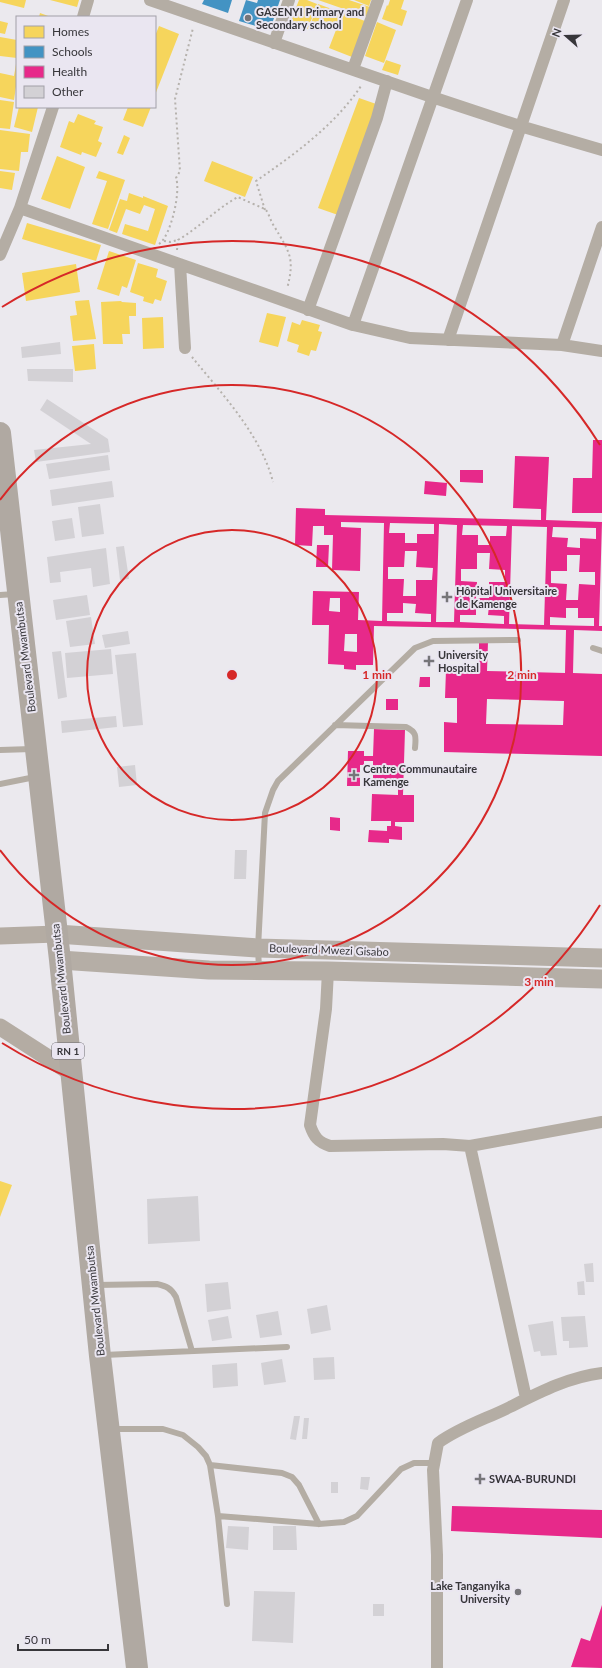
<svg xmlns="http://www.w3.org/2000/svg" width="602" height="1668" viewBox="0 0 602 1668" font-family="Lato,sans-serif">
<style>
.homes{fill:#f6d55c}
.schools{fill:#4393c3}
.health{fill:#e7298a;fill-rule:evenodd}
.building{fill:#d3d1d5}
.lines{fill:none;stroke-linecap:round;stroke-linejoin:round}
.path{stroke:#b6b2ad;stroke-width:2;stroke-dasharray:2 3;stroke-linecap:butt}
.lane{stroke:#b4ada4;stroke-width:6}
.street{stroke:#b4ada4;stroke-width:12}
.secondary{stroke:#b4aca3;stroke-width:17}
.primary{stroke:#b5aea6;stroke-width:19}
.highway{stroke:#b0a9a2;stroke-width:22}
.ring{fill:none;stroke:#d62828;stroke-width:2}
.poi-dot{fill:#767579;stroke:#eae6f1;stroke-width:1.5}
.labels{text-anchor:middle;stroke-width:4;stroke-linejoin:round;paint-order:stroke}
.shield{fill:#eae6f1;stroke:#6d6b71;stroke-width:1}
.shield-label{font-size:10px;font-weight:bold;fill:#37363a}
.poi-label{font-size:11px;font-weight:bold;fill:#37363a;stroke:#eae6f1;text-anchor:start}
.street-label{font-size:11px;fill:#37363a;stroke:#eae6f1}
.centre{fill:#d62828;stroke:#eae6f1;stroke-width:2}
.ring-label{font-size:12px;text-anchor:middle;font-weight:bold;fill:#d62828;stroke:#eae6f1;stroke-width:4;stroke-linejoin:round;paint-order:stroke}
</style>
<rect width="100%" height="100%" fill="#ebe9ee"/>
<path class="homes" d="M0,0H26L24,8L0,2Z
M50,0H79L77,7Z
M299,0H307L317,4L308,29L290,23Z
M318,0H349L370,7L367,17Z
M354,0H371L369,6Z
M390,0H404L401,9L407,11L402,26L382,19L387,5L388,6Z
M318,4L365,21L352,57L329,48L336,30L326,26L325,28L311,23Z
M40,13L51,17H39Z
M0,21L8,23L5,34L0,33Z
M377,22L396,30L384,63L365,56Z
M159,26L179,34L155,95V36Z
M0,37L17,40V58L0,56Z
M386,60L401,65L398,75L382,70Z
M16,64L17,80L14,100L0,97V73L14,76Z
M359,98L379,105L338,215L318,208Z
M0,100L14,102L10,129L0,128Z
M19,107H38L32,132L14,127Z
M128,107H151L143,127L123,120Z
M78,114L96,121L94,124L103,127L98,141L102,143L96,157L82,152L81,155L60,147L69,121L74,123Z
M0,130L30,134L28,152H21L19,171L0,169Z
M124,135L130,138L123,155L117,153Z
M57,156L85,167L70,209L41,199Z
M212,161L253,177L245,197L204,181Z
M0,171L15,173L12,190L0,188Z
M99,171L125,180L108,229L92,224L107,181L96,178Z
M129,193L143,198V196L168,206L155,245L122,234L125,224L148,231L155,209L144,205L140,214L126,209L117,233L109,230L120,199L127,201Z
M27,223L101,245L96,261L22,239Z
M109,251L136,260L127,288L122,286L119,296L97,289Z
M138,263L158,269L156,277L167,281L161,301L155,299L153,304L143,301L144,297L130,292Z
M76,264L80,292L26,301L22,273Z
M89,300L96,339L73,341L70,316L77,315L75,301Z
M121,301L122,302L136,303V316H129L130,334H122L123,344H103L101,302Z
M267,313L286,317L278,347L259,342Z
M163,317L164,348L143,349L142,318Z
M302,320L320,325L318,331L322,332L316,351L311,350L309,356L297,352L299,345L287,341L292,322L300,325Z
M94,344L96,369L75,371L72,346Z
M0,1181L12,1185L0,1217Z"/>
<path class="schools" d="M204,0H232L228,13L202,4Z
M246,0L257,3L258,0H280L270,30L239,21Z"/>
<path class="health" d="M593,440H602V513H572L573,478H592Z
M515,456L549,457L546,520L602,522L599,626H602V631L574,630L573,673L602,674V756L444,752V722L457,723V698H445L446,670L479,671V641L488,642L487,671L565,673L566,630L374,626L373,665H356V670L344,669V665L328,664L329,625H312L313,591L359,592L358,620L382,621L384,523L341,522V527L361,528L360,571L332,570L333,535H324V526H313L312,546L295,545L296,508L325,509V515L541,520V509L513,508ZM390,523L434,524V534H417V543H405V533H389ZM439,524L457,525L454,622H436ZM463,525L507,526L506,536H490V545H478V535H462ZM512,526L547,527L544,625L509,624ZM553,527L596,528V539L580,538V548L567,547L568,538L552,537ZM405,551H417L416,567L433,568L432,580H416V596H403L404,579H388V567H404ZM477,553H490L489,569L505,570V582H489V598H476L477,582L461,581V569H477ZM567,555H580L579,572H595V585L579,584L578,600H566L567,584L551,583V571H567ZM330,598H340V612L329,611ZM403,603L416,604L415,613L431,614V622L387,621V613H403ZM476,605L489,606L488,615L504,616V624L460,622V615H476ZM566,608H578V618H594V626L550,625V617L566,618ZM345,634H357V652L344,651ZM487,699L564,701L563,725L486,724Z
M460,470H483V483L460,482Z
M425,481L447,483L446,496L424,494Z
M317,545H329L328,567H316Z
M420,677H430V687H419Z
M386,699H398V710H386Z
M374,729L405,730L403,795H414V822H395V826L402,827V840L389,839V843L368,842L369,830L387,831V826H391V821H371L372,794L398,795V780L373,779V761H364V765H360V786H347L348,751H364V756H373Z
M330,817L340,818V831L330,830Z
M452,1506L602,1510V1538L451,1531Z
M602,1605V1668L571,1667L581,1638L590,1641Z"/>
<path class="building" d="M60,342L61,354L22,358L21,347Z
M27,369H73V382L28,381Z
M47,399L108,439L110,452L36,462L34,450L91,444L40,410Z
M108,455L110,470L49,479L46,464Z
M112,481L114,497L52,506L50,490Z
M100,504L104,534L82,537L78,507Z
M72,518L75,538L55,541L52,521Z
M124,546L129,579L120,580L116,547Z
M106,548L110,584L93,587L91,568L60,572L61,582L50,583L47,557Z
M87,595L90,615L56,620L53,600Z
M91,617L95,644L70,647L66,621Z
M128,631L130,644L105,648L102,635Z
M111,649L113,674L67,678L65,653Z
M61,651L67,697L58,699L52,652Z
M136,653L143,725L123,727L115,655Z
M116,716L117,727L62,733L61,721Z
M135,765L137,785L119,787L117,767Z
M235,850H247L246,879H234Z
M198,1196L200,1241L148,1244L147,1199Z
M593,1263L594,1282H586L584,1264Z
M584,1281L585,1295H578L577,1282Z
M228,1282L231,1309L207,1312L205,1284Z
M327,1305L331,1330L311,1334L307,1309Z
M278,1311L282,1335L260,1338L256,1315Z
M228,1316L232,1338L212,1341L208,1320Z
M585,1316L588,1347L569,1348V1341H563L561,1317Z
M553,1321L557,1355L541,1356L540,1351L534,1352L528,1325Z
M334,1357L335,1379L314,1380L313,1358Z
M282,1359L286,1382L264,1385L261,1363Z
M237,1363L238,1386L213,1388L212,1365Z
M294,1416H300L296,1440L290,1439Z
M304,1418H309L307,1439H302Z
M361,1477H370L368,1490L360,1489Z
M331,1482H338V1493H331Z
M228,1526L249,1527L248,1550L226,1548Z
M273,1526H296L297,1550H273Z
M254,1591L295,1592L293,1643L252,1641Z
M373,1604H384V1616H373Z"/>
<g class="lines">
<path class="path" d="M265,210L256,181C295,154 335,125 361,86
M164,241L170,242L178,240
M159,244C171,236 181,191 176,178L180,171L175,99L193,28
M177,250L178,240C200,227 216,209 238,197C243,200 264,208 266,210C269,214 271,222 274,226C290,253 295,258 287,289
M192,357C222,394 261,435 273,482"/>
<path class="lane" d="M0,595L15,594
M593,648L602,651
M335,725L406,727C417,732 416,737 415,748
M0,750L32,749
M0,784L35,777
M259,969L258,948L265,813L273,790L278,781L415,648L433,641L518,640
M96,1285L157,1284C166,1286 171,1288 176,1297L192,1351
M104,1355L287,1347
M113,1429H163L183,1435L198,1447L206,1456L210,1465L218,1516L227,1604
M210,1465L282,1473L292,1477L299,1485L319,1524
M218,1516L319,1524L344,1522L357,1516L401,1469L414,1463H434"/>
<path class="street" d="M150,0L432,97L520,126L602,150
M83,17L88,0
M274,43L289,0
M353,69L378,0
M20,208L353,325L410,338L562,345L602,351
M0,255L20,208L53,107
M180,264L185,348
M308,310L377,118L387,81
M353,325L467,0
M448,340L564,0
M562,345L602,227
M328,971L326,1009L310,1125C314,1137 318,1142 330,1146L443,1144L470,1146L602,1122
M470,1146L526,1398
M437,1668V1555L433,1470L438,1443C460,1427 486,1419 510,1407C540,1392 569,1377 602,1373"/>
<path class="secondary" d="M0,936L57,934
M0,1027L70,1072"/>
<path class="primary" d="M57,934L258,948L602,958
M60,960L209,970L328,971L602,979"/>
<path class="highway" d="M0,433L60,960L100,1356L137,1668"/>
</g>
<g class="ring">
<circle cx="232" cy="675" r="145"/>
<path d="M0 500A290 290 0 1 1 0 850"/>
<path d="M600 905A434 434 0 0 1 2 1043M2 307A434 434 0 0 1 600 445"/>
</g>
<g class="poi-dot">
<circle cx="248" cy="18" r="4"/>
<path d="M445 591h4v4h4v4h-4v4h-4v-4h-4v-4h4z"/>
<path d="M427 655h4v4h4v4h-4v4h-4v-4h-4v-4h4z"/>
<path d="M352 769h4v4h4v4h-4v4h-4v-4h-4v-4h4z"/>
<path d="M478 1473h4v4h4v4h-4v4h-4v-4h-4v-4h4z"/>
<circle cx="518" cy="1592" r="4"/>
</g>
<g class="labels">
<rect class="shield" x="52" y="1043" width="32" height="16" rx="3"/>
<g class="shield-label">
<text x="68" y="1055">RN 1</text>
</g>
<g class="poi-label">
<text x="256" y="16">GASENYI Primary and<tspan x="256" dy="13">Secondary school</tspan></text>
<text x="456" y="595">Hôpital Universitaire<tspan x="456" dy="13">de Kamenge</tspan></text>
<text x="438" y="659">University<tspan x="438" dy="13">Hospital</tspan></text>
<text x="363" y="773">Centre Communautaire<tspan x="363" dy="13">Kamenge</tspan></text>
<text x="489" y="1483">SWAA-BURUNDI</text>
<text x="510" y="1590" text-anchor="end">Lake Tanganyika<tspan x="510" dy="13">University</tspan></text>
</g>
<g class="street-label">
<text transform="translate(25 657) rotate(-97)" y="4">Boulevard Mwambutsa</text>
<text transform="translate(329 950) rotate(2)" y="4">Boulevard Mwezi Gisabo</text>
<text transform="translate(61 979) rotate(-96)" y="4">Boulevard Mwambutsa</text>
<text transform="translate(95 1301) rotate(-96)" y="4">Boulevard Mwambutsa</text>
</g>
</g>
<circle cx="232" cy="675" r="6" class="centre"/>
<g class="ring-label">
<text x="377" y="679">1 min</text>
<text x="522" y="679">2 min</text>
<text x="539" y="986">3 min</text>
</g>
<rect x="16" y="16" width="140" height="92" fill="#eae6f1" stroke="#a2a0a8"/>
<rect x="24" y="26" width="20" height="12" fill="#f6d55c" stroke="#a2a0a8"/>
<text x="52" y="36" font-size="12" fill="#37363a">Homes</text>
<rect x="24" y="46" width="20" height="12" fill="#4393c3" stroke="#a2a0a8"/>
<text x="52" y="56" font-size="12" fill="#37363a">Schools</text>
<rect x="24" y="66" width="20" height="12" fill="#e7298a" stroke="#a2a0a8"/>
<text x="52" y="76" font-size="12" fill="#37363a">Health</text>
<rect x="24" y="86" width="20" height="12" fill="#d3d1d5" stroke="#a2a0a8"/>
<text x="52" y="96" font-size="12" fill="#37363a">Other</text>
<g transform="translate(566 36) rotate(290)" stroke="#eae6f1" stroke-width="3" paint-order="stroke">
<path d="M0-3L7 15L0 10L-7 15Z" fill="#37363a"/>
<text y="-6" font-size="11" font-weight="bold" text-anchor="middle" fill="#37363a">N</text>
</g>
<path d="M18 1644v6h90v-6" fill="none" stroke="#37363a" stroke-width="2"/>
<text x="24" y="1644" font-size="12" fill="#37363a" stroke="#eae6f1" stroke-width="3" paint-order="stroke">50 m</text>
</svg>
